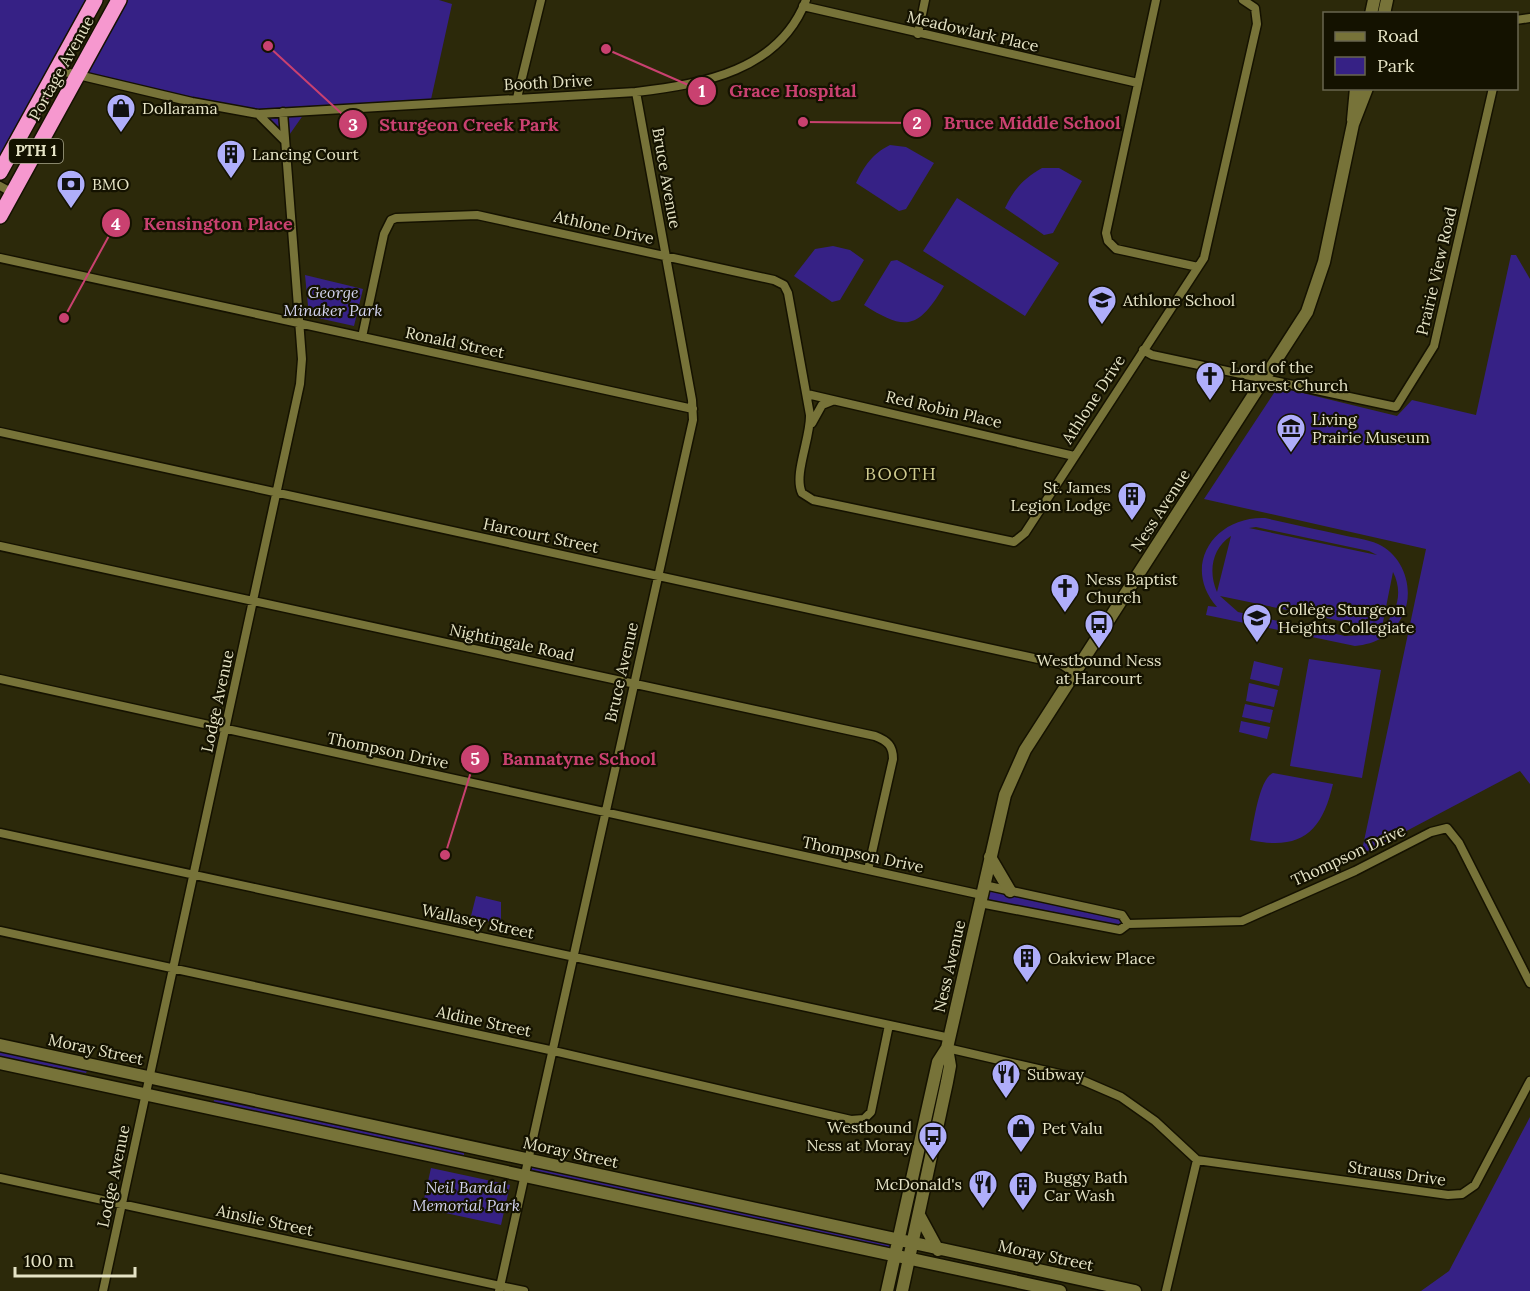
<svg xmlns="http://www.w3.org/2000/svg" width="1530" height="1291" viewBox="0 0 1530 1291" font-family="Lora,serif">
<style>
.green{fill:#362185;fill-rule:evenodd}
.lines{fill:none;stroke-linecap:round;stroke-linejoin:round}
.street-casing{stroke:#151200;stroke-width:11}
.secondary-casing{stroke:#151200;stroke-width:15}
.highway-casing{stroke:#151200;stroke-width:18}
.street{stroke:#777339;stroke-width:8}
.secondary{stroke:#777339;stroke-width:12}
.highway{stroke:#f698cf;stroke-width:15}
.labels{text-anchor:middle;stroke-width:4.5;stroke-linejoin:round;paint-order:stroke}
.shield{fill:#141200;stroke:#a7a58b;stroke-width:1.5}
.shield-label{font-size:15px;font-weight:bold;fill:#e6e4c6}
.street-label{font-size:16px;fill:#e6e4c6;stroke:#141200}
.poi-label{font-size:16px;fill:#e6e4c6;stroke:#141200;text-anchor:start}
.park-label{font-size:16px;font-style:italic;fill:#d3d4ef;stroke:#141200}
.neighbourhood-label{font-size:18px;letter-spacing:1.5px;fill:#d0cc8f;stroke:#141200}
.leader{fill:none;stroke:#c94170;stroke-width:2}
.callout-dot{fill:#c94170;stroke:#141200;stroke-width:2}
.mark-label{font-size:18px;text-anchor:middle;font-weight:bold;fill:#fff}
.callout-label{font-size:18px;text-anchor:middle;font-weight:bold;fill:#c94170;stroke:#141200;stroke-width:4.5;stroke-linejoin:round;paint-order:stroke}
</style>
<rect width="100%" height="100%" fill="#2c290a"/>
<path class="green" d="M0,0H95L0,172Z
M119,0H439L452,4L430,104L306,111L285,141L258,114L77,75Z
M890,145L906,147L934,163L906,209L899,211L856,183C865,165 872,154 890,145Z
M1042,168H1059L1082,181L1053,233L1044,235L1005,208C1014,189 1023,179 1042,168Z
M957,198L1059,263L1025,316L923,251Z
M833,246L850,250L864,260L840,300L832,302L794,276L815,249Z
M1511,255H1516L1530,279V784L1520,771L1361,855L1426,549L1204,499L1278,387L1397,416L1412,400L1476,415Z
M897,260L944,286C918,330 905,331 864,305L891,261Z
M305,275L363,289L354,326L309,316Z
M1265,518C1291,524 1316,529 1342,535C1354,538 1367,539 1378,544C1404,556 1415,590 1403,615C1393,635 1376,644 1355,646L1206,615L1208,606L1217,607C1181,566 1214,516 1265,518ZM1256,527L1369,551L1377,555L1249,528ZM1231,536L1217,592C1208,572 1212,548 1231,536ZM1393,572C1403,591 1398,613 1382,627ZM1220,596L1379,629L1364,635L1345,636L1238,612Z
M1309,659L1381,670L1362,778L1290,766Z
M1254,661L1283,668L1279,686L1250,679Z
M1249,683L1278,690L1274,707L1246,701Z
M1245,704L1273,710L1270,723L1242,717Z
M1241,721L1270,727L1267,739L1239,732Z
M1273,773L1333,784C1322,832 1301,851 1250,840C1254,822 1259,779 1273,773Z
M984,885L1122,915L1128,924L1120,930L980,903Z
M476,896L501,902V925L471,916Z
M0,1050L88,1069L86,1073L0,1057Z
M214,1100L247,1104L464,1151V1155L424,1149L213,1104Z
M1530,1117V1291H1421L1449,1271Z
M528,1159L899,1240L895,1257L524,1177Z
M431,1168L510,1185L501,1225L422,1208Z"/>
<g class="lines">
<g class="street-casing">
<path id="street" d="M1156,0L1106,233L1108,241L1116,249L1198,267
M803,6L1138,83
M1516,20L1530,18
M918,34L925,0
M57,70L192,102L258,114L636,92C703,84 779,71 806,0
M517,98L541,0
M258,114L285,141
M0,186L13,193
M0,258L693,409
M362,337L384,234L391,220L396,218L477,215L774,280L784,285L788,293L810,415C811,437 793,475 802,493L813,500L1014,542L1025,533L1204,258L1257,24L1255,8L1243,0
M1143,350L1152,355L1396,407L1434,346L1493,88
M807,394L1074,456
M812,423L822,405L832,401
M0,432L1061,664L1073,672
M0,546L875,736C888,741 893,746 893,759L868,870
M0,679L982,895
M0,833L950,1038
M984,885L1122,915L1128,924
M980,903L1120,930L1128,924L1242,921L1355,871L1431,832L1447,828L1459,843L1530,983
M0,931L545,1049L851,1120L864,1119L871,1112L889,1025
M947,1048L1077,1078L1121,1097L1155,1121L1197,1160L1448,1195L1462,1194L1475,1185L1530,1081
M0,1178L524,1291
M103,1291L300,384L302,359L283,112
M499,1291L693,420L692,400L636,92
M1166,1291L1197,1160"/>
</g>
<g class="secondary-casing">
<path id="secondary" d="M1371,14L1374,0
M1384,14L1387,0
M1353,120L1356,88
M990,857L1010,891
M0,1045L1135,1291
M0,1063L1060,1291
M919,1215L938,1250
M887,1291L934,1080L938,1062L947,1048L1005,795L1025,750L1307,312L1324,262L1353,124L1367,88
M902,1291L947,1082L950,1066L947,1048"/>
</g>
<g class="highway-casing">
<path id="highway" d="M0,172L95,0
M0,216L119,0"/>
</g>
<use href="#street" class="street"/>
<use href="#secondary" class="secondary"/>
<use href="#highway" class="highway"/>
</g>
<defs>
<g id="shop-pin" transform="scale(1.5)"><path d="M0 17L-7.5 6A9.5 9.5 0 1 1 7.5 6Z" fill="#afaefa" stroke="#141200"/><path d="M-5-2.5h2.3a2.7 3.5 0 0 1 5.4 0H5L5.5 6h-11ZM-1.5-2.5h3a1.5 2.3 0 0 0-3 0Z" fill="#111"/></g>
<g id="building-pin" transform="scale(1.5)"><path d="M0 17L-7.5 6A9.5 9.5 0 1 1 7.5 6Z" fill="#afaefa" stroke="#141200"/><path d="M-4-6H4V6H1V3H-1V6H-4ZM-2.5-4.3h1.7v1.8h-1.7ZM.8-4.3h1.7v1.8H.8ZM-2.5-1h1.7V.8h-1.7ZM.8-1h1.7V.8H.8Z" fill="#111"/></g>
<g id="bank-pin" transform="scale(1.5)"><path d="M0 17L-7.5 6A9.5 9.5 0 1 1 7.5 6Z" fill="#afaefa" stroke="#141200"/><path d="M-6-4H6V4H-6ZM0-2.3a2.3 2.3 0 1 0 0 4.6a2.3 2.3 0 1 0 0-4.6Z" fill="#111"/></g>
<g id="school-pin" transform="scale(1.5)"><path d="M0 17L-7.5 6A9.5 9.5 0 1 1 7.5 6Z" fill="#afaefa" stroke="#141200"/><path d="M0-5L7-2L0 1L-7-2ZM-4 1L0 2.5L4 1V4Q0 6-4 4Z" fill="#111"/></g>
<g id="church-pin" transform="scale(1.5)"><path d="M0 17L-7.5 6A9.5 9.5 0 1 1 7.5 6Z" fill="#afaefa" stroke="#141200"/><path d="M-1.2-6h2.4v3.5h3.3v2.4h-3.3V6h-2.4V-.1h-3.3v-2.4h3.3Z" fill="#111"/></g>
<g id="museum-pin" transform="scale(1.5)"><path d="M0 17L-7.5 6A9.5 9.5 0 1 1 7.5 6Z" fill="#afaefa" stroke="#141200"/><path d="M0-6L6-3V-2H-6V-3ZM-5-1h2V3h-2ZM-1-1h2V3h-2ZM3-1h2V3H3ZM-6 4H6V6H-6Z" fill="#111"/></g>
<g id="bus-pin" transform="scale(1.5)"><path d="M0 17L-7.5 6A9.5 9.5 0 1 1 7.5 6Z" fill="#afaefa" stroke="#141200"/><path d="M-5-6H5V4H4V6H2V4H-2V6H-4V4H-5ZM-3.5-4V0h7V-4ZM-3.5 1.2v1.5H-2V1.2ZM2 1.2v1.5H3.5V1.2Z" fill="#111"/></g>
<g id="restaurant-pin" transform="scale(1.5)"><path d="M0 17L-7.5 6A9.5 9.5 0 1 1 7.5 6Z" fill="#afaefa" stroke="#141200"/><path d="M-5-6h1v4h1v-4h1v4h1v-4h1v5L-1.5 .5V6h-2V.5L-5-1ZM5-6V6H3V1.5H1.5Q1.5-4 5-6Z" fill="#111"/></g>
</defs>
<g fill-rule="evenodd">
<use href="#shop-pin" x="121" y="108"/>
<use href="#building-pin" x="231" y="154"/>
<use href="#bank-pin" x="71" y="184"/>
<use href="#school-pin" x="1102" y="300"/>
<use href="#church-pin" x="1210" y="376"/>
<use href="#museum-pin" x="1291" y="428"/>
<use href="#building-pin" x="1132" y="496"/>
<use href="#church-pin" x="1065" y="588"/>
<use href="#school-pin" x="1257" y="618"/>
<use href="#bus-pin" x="1099" y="624"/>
<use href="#building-pin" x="1027" y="958"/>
<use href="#restaurant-pin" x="1006" y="1074"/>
<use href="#shop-pin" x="1021" y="1128"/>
<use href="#bus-pin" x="933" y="1136"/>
<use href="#restaurant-pin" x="983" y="1184"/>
<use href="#building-pin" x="1023" y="1186"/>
</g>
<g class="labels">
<rect class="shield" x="9" y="139" width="54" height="24" rx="4.5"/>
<g class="shield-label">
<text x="36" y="156">PTH 1</text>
</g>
<g class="street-label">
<text transform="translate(973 31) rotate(13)" y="6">Meadowlark Place</text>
<text transform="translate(61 68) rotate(-61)" y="6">Portage Avenue</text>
<text transform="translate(548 82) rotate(-3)" y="6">Booth Drive</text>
<text transform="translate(667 178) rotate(80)" y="6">Bruce Avenue</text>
<text transform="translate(604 227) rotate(13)" y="6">Athlone Drive</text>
<text transform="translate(1436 271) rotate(-77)" y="6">Prairie View Road</text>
<text transform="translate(455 342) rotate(12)" y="6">Ronald Street</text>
<text transform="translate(1093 399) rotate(-57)" y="6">Athlone Drive</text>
<text transform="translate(944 409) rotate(13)" y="6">Red Robin Place</text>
<text transform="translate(1160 510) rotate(-57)" y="6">Ness Avenue</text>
<text transform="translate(541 535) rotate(12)" y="6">Harcourt Street</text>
<text transform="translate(512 642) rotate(12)" y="6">Nightingale Road</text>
<text transform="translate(621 672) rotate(-77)" y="6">Bruce Avenue</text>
<text transform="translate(217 701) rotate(-78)" y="6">Lodge Avenue</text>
<text transform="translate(388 750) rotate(12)" y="6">Thompson Drive</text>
<text transform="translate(863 854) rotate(12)" y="6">Thompson Drive</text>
<text transform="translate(1348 855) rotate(-25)" y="6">Thompson Drive</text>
<text transform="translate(478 921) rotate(12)" y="6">Wallasey Street</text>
<text transform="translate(949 966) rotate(-77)" y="6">Ness Avenue</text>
<text transform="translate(484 1021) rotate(12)" y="6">Aldine Street</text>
<text transform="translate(96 1049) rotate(12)" y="6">Moray Street</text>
<text transform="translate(571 1152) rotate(12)" y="6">Moray Street</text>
<text transform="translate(1397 1173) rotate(8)" y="6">Strauss Drive</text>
<text transform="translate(113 1176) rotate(-78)" y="6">Lodge Avenue</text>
<text transform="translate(265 1220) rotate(12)" y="6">Ainslie Street</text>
<text transform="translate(1046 1255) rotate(12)" y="6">Moray Street</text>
</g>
<g class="poi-label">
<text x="142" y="114">Dollarama</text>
<text x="252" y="160">Lancing Court</text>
<text x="92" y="190">BMO</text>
<text x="1123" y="306">Athlone School</text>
<text x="1231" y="373">Lord of the<tspan x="1231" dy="18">Harvest Church</tspan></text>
<text x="1312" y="425">Living<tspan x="1312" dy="18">Prairie Museum</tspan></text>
<text x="1111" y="493" text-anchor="end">St. James<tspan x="1111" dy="18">Legion Lodge</tspan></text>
<text x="1086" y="585">Ness Baptist<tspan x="1086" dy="18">Church</tspan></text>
<text x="1278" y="615">Collège Sturgeon<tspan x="1278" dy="18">Heights Collegiate</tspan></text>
<text x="1099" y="666" text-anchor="middle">Westbound Ness<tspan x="1099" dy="18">at Harcourt</tspan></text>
<text x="1048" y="964">Oakview Place</text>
<text x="1027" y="1080">Subway</text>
<text x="912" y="1133" text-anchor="end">Westbound<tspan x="912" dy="18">Ness at Moray</tspan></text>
<text x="1042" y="1134">Pet Valu</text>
<text x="1044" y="1183">Buggy Bath<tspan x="1044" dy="18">Car Wash</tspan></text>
<text x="962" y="1190" text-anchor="end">McDonald's</text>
</g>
<g class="park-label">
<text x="333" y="298">George<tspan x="333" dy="18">Minaker Park</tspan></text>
<text x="466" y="1193">Neil Bardal<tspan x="466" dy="18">Memorial Park</tspan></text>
</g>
<g class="neighbourhood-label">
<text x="901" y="480">BOOTH</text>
</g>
</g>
<path class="leader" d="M606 49L702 91M803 122L917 123M268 46L353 124M64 318L116 223M445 855L475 759"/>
<g class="callout-dot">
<circle cx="606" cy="49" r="6"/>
<circle cx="803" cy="122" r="6"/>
<circle cx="268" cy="46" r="6"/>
<circle cx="64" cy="318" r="6"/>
<circle cx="445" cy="855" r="6"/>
<circle cx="702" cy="91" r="15"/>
<circle cx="917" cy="123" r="15"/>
<circle cx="353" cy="124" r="15"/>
<circle cx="116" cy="223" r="15"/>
<circle cx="475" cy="759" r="15"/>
</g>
<g class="mark-label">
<text x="702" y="97">1</text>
<text x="917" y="129">2</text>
<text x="353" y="131">3</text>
<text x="116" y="230">4</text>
<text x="475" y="765">5</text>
</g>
<g class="callout-label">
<text x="793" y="97">Grace Hospital</text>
<text x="1032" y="129">Bruce Middle School</text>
<text x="469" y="131">Sturgeon Creek Park</text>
<text x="218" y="230">Kensington Place</text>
<text x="579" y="765">Bannatyne School</text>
</g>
<rect x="1323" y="12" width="195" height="78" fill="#141200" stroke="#68664f" stroke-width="1.5"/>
<rect x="1335" y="32" width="30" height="9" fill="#777339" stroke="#68664f" stroke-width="1.5"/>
<text x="1377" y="42" font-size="18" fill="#e6e4c6">Road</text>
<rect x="1335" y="57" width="30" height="18" fill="#362185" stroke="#68664f" stroke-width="1.5"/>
<text x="1377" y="72" font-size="18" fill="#e6e4c6">Park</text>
<path d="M15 1267v9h120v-9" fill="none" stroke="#e6e4c6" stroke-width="3"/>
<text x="24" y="1267" font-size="18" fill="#e6e4c6" stroke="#141200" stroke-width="4.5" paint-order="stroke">100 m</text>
</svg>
